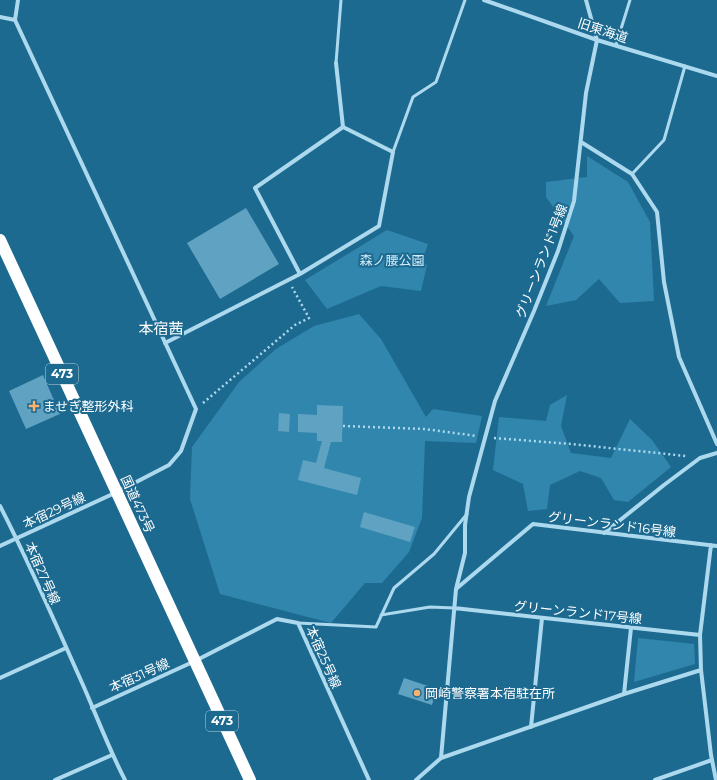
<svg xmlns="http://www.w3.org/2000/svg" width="717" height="780" viewBox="0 0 717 780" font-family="Montserrat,'Noto Sans JP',sans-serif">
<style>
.green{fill:#3186ae}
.building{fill:#5fa2c1}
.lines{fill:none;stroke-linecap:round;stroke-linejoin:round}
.path{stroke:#add9ee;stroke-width:2.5;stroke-dasharray:2 3;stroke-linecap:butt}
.lane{stroke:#add9ee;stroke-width:3}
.street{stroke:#add9ee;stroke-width:4}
.highway{stroke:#fff;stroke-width:12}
.poi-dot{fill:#fdb36c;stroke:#1d6a91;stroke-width:1.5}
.labels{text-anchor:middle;stroke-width:4;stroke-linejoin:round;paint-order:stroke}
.shield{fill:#1d6a91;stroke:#bbd2de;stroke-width:1}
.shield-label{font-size:12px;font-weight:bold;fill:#fff}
.street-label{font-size:13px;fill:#fff;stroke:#1d6a91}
.park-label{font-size:13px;fill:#d3edfa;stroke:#1d6a91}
.poi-label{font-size:13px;fill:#fff;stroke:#1d6a91;text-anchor:start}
.quarter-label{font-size:15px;fill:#fff;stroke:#1d6a91}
</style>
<rect width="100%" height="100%" fill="#1d6a91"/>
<path class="green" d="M587,156L628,182L650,222L654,301L620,303L599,279L576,300L546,306L574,236L546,197V182L587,177Z
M387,230L428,244L422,261L427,265L421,291L381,286L327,309L305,280Z
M359,314L381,339L426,417L433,409L482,416L476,443L425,441L422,518L409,552L382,583H365L331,623L220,594L190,499L192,447L239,382L276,349L314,326Z
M567,395L561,426L571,453L611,458L630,419L652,440L671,467L628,502L614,500L601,478L580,471L550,485L547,509L528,511L523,484L493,470L499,417L546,421L550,405Z
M638,638L694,644L695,664L634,682Z"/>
<path class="building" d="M246,208L279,264L220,299L187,243Z
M43,375L60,414L26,429L9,391Z
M317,405L343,406L342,442H331L324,468L361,478L357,495L298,480L303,460L316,463L322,441H317V433L298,432V414L317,415Z
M279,413L290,414L289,432L278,431Z
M364,512L415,527L410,542L360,527Z
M404,678L434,688L432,694L435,695L432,705L398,694Z"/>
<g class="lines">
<path class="path" d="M203,403L295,325L309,318L292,287
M343,426L425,429L477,436
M494,438L571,444L686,456"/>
<path class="lane" d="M616,45L630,0
M336,63L341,0
M393,152L413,97L436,82L465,0
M632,174L664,140L685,66
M381,615L430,607L454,608
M298,623L376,627L394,588L434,554L467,514"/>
<path class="street" d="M484,0L597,40L717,76
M0,17L15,20
M336,63L343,127
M581,142L632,174L657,212L664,282L679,357L717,444
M165,343L300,274L379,226L393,152L343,127L255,188L300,274
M0,506C30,564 56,625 83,685C97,717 109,749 125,780
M604,533L664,485L700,458L717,453
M711,545L700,635L701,670L711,755L716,780
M0,546L117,492L169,465L181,451L196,409L15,20L18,0
M456,589L533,524L717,546
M454,608L700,635
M0,678L66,648
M624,694L631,628
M92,708L195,661L277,619L298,623L369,780
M531,727L542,618
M441,758L456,589L465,553V525L469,497L495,401L534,311L558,251L574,201L586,93L597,40L586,0
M55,780L112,755
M416,780L441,758L624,694L701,670
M655,780L712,760"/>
<path class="highway" d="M0,240L250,780"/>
</g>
<g class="poi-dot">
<path d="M32 400h4v4h4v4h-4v4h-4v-4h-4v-4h4z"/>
<circle cx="417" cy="693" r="4"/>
</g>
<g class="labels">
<g class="shield">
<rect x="46" y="364" width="32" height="20" rx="3"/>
<rect x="206" y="711" width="32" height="20" rx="3"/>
</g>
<g class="shield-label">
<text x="62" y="378">473</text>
<text x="222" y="725">473</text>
</g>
<g class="street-label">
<text transform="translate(603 30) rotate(18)" y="5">旧東海道</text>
<text transform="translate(541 261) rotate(-69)" y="5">グリーンランド1号線</text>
<text transform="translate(138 504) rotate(65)" y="5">国道473号</text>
<text transform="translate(54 510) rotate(-25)" y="5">本宿29号線</text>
<text transform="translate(612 524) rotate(7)" y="5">グリーンランド16号線</text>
<text transform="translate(43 573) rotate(66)" y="5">本宿27号線</text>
<text transform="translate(578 612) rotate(6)" y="5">グリーンランド17号線</text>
<text transform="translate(324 657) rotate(66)" y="5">本宿25号線</text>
<text transform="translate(139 675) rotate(-24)" y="5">本宿31号線</text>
</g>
<g class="park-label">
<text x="392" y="265">森ノ腰公園</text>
</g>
<g class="poi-label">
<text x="43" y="411">ませぎ整形外科</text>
<text x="425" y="698">岡崎警察署本宿駐在所</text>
</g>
<g class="quarter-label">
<text x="161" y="334">本宿茜</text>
</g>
</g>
</svg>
